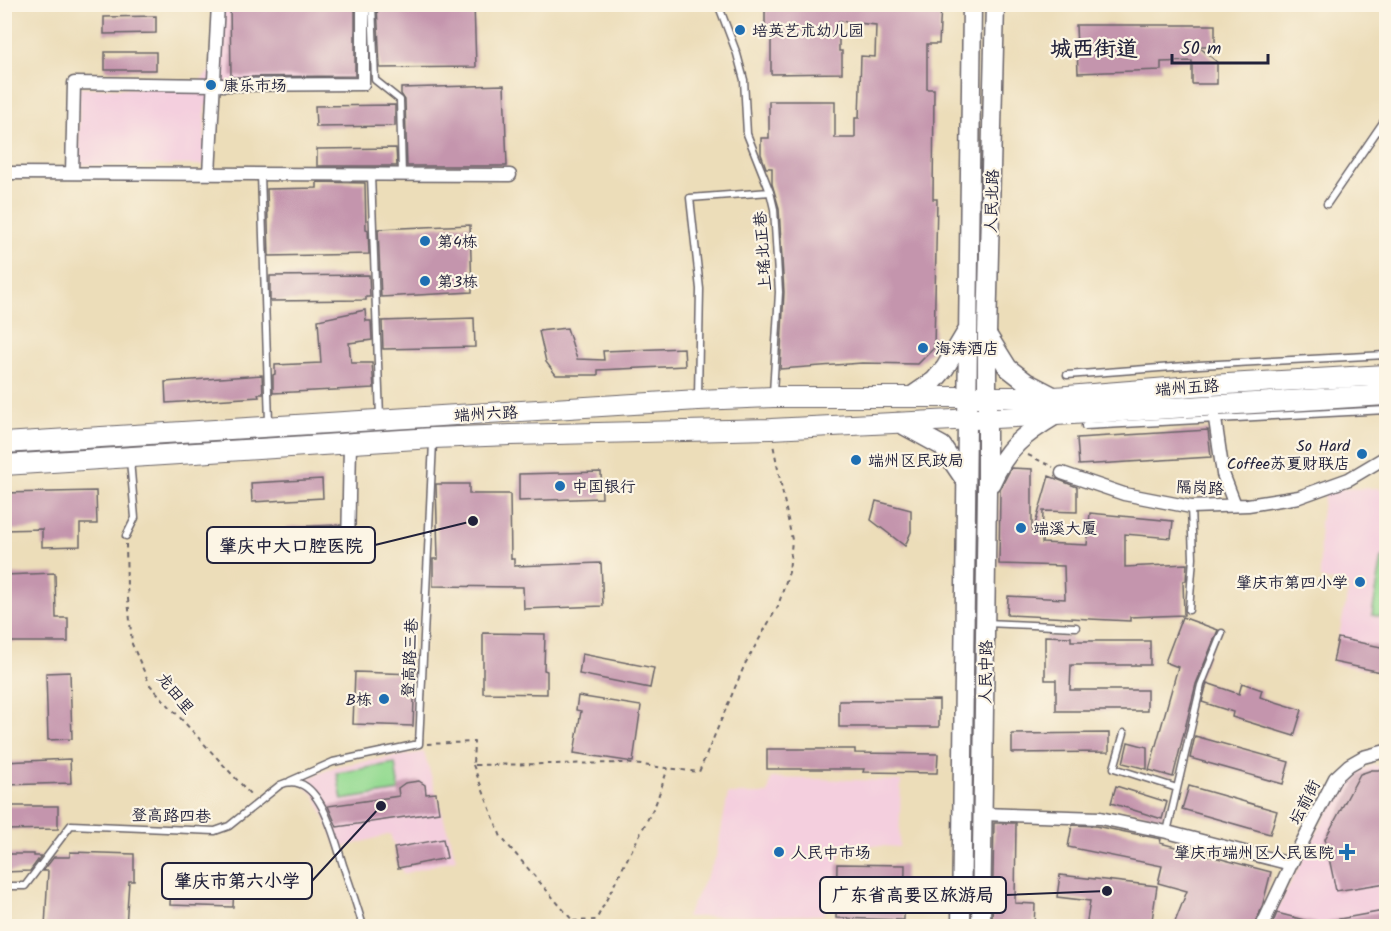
<svg xmlns="http://www.w3.org/2000/svg" width="1391" height="931" viewBox="0 0 1391 931" font-family="Kalam,'LXGW WenKai TC',sans-serif">
<style>
.built{fill:#f4cfde}
.green{fill:#96db93;stroke:#5c7e67;stroke-width:1.5}
.building{fill:#c495ad}
.lines{fill:none;stroke-linecap:round;stroke-linejoin:round}
.lane-casing{stroke:#696367;stroke-width:9}
.street-casing{stroke:#696367;stroke-width:15}
.secondary-casing{stroke:#696367;stroke-width:21}
.primary-casing{stroke:#696367;stroke-width:22}
.path{stroke:#696367;stroke-width:2;stroke-dasharray:4.5 4.5;stroke-linecap:butt}
.lane{stroke:#fff;stroke-width:6}
.street{stroke:#fff;stroke-width:12}
.secondary{stroke:#fff;stroke-width:18}
.primary{stroke:#fff;stroke-width:20}
.poi-dot{fill:#1f6fb2;stroke:#fcf5e5;stroke-width:2}
.labels{text-anchor:middle;stroke-width:4.5;stroke-linejoin:round;paint-order:stroke}
.poi-label{font-size:16px;fill:#22223b;stroke:#fcf5e5;text-anchor:start}
.street-label{font-size:16px;fill:#22223b;stroke:#fcf5e5}
.district-label{font-size:22px;font-weight:bold;fill:#22223b;stroke:#fcf5e5}
.leader{fill:none;stroke:#22223b;stroke-width:2}
.callout-dot{fill:#22223b;stroke:#fcf5e5;stroke-width:2}
.callout{fill:#fcf5e5;stroke:#22223b;stroke-width:2}
.callout-label{font-size:18px;text-anchor:middle;font-weight:bold;fill:#22223b}
</style>
<rect width="100%" height="100%" fill="#fcf5e5"/>
<filter id="ink" filterUnits="userSpaceOnUse"><feTurbulence type="fractalNoise" baseFrequency=".0167" numOctaves="2"/><feDisplacementMap in="SourceGraphic" scale="12" xChannelSelector="R" yChannelSelector="G"/><feConvolveMatrix kernelMatrix="1 2 1 2 8 2 1 2 1" color-interpolation-filters="sRGB"/></filter>
<filter id="wash" filterUnits="userSpaceOnUse"><feTurbulence type="fractalNoise" baseFrequency=".008" numOctaves="4" result="noise"/><feDisplacementMap in="SourceGraphic" scale="24" xChannelSelector="R" yChannelSelector="G"/><feGaussianBlur stdDeviation="1.35" result="paint"/><feColorMatrix in="noise" values="0 0 0 0 0 0 0 0 0 0 0 0 0 0 0 0 0 1.4 0 .05"/><feComposite in="paint" operator="in"/></filter>
<g filter="url(#wash)">
<rect width="100%" height="100%" fill="#ecddb9"/>
<path class="built" d="M221,5H361V82H228L205,107V165H79V88H193L221,60Z
M1378,488L1386,493V673L1333,664L1349,587L1320,578V523L1325,489Z
M424,752L456,859L403,874L390,834L338,849L315,795L299,782L337,766Z
M1373,765L1386,767V926H1268L1346,777Z
M771,778L901,781L899,847L845,844L839,859L833,899H824V915L686,917L716,857L728,794H768Z"/>
<path class="green" d="M1382,558H1386V618L1372,615Z
M395,763L399,791L342,800L337,773Z"/>
<g id="blocks">
<path class="building" d="M230,4H355V76L231,77Z
M377,4H474L476,67L380,68Z
M843,4H941L939,44H927V89H934L933,199H937L934,348L918,364L862,363L780,369L784,292L779,208L772,184V168H766L761,154V138H769V101H835V138H855V118H859L861,56L875,57L876,25L839,21V51H842V73L771,74V33H765V6Z
M156,16V33L104,34V17Z
M1076,25H1215V46H1198L1217,62V84H1192V61L1161,62V70L1078,73Z
M105,52H156V70H105Z
M504,85L507,166H407L405,100L401,94V88Z
M395,105V126L316,127L315,106Z
M396,148L397,166H317V149Z
M317,182L365,183L366,229L368,230L369,254L269,256L267,189L317,188Z
M470,225L472,292L381,297L378,229Z
M369,275L370,297H366V300L270,301V276Z
M365,310L366,321H371L372,340L349,343L351,363H372L374,388L273,393V375L275,374V365L321,363L318,320Z
M474,318L475,347L383,349L382,321Z
M567,328L577,359L604,360L603,351L684,348L685,366L598,370V375H556L546,362L539,331Z
M262,375L263,394H258L259,397L166,403L165,382Z
M1208,430L1211,457L1079,465L1077,438Z
M1011,468L1032,469V535L1049,476L1077,487V512L1043,511L1042,543L1087,545L1090,513L1173,521L1171,538L1125,534V567L1187,564L1186,581H1183L1184,615L1130,617V621L1007,615L1008,596L1065,599L1064,566L999,564L1000,489Z
M601,472L602,498L519,501V474Z
M322,479L323,498L252,502L251,483Z
M436,484H469V494H510L511,559H514V566L601,563L603,606L524,609L523,587L433,586V559H438Z
M96,491L97,524H80V546L42,547V529L4,530V493Z
M876,501L911,510V532L905,546L871,520Z
M340,525V547L287,548V527Z
M55,573L56,618H68V642H4V575Z
M1182,617L1218,630L1196,684L1173,777L1149,770L1178,667L1165,662Z
M483,633L545,634L544,670L547,671V694L483,693Z
M1045,636L1071,637V641H1150V665H1071L1070,690H1147V711H1056V680H1045Z
M1338,638L1386,648V673L1333,662Z
M582,654L654,668L650,688L579,674Z
M70,672L72,739L48,740L46,673Z
M355,672L415,674L413,726L353,724Z
M1207,683L1239,694L1242,683L1262,690L1260,697L1302,710L1294,736L1232,717L1233,712L1202,702Z
M578,696L641,706L633,762L574,753L581,711L576,710Z
M939,700V727H839V701Z
M1109,733V752L1012,753V734Z
M1195,736L1289,762L1283,784L1190,758Z
M1128,742L1147,747V769L1123,763Z
M767,749H855V753L938,754L937,773L863,772L864,769H767Z
M70,759L71,783L4,785V762Z
M1372,770H1386V883L1336,891L1325,839L1360,774Z
M419,781L425,785L426,794L436,793L439,812L337,827L328,806L399,796L398,788L405,783Z
M1116,786L1167,802L1162,819L1111,803Z
M1189,786L1277,811L1270,834L1182,809Z
M4,806H58V829L4,830Z
M994,823H1016L1015,903L1035,904L1034,927L992,926Z
M1072,825L1095,826L1161,839L1160,843L1271,872L1262,907L1254,927H1173L1187,891L1158,883L1162,866L1068,847Z
M443,839L447,858L398,868L394,848Z
M70,852L134,854V881H129L126,927H45L48,871H43L54,857H70Z
M4,854H34V856H41L30,871L4,872Z
M837,864L905,865L904,920L836,918Z
M1060,875L1157,886L1151,927H1086L1090,901L1057,897Z
M171,883L234,885L233,907L170,905Z
M1384,911L1386,927H1329L1328,921Z
M1277,913L1316,923L1315,927H1271Z"/>
</g>
</g>
<g filter="url(#ink)">
<use href="#blocks" fill-opacity="0" stroke="#696367" stroke-width="1.5"/>
<g class="lines">
<g class="lane-casing">
<path id="lane" d="M372,4L375,80L400,100L402,175
M718,4L737,54L744,80L747,134L770,192L774,209L779,292L773,393
M261,174L269,422
M371,175L380,417
M1327,204L1386,118
M1067,375L1199,365L1386,355
M698,396L700,289L690,198L770,192
M1085,426L1386,410
M126,536L135,518L130,460
M1189,610L1193,558L1191,507
M986,623L1076,627
M1124,733L1114,768L1177,788
M290,781L333,762L419,744L433,442
M1167,832L1201,685L1222,633
M4,886H25L71,825L215,831L229,826L280,785C319,767 335,840 343,865C350,885 357,906 363,926"/>
</g>
<g class="street-casing">
<path id="street" d="M4,173L510,175
M72,173L74,83L215,85L363,84V4
M209,174L218,4
M1215,419L1223,474L1235,505
M1062,473L1124,494L1191,507L1248,505L1299,497L1349,479L1386,457
M348,550L350,444
M983,814L1100,818L1167,832L1291,864
M1262,926L1291,864L1335,778L1349,765L1363,757L1386,751"/>
</g>
<g class="secondary-casing">
<path id="secondary" d="M988,336L1008,368L1026,382L1055,397
M912,396L934,381L945,368L967,331
M898,422L942,446L965,480
M991,483C1006,448 1024,434 1056,415
M961,926L972,4
M981,926L987,490V335L995,4"/>
</g>
<g class="primary-casing">
<path id="primary" d="M4,443L698,400L773,397H1055L1193,386L1386,375
M4,465L433,438L511,435L771,429L1056,415L1386,395"/>
</g>
<path class="path" d="M1028,455L1053,467
M126,544L127,587L132,644L150,685L251,795
M427,744L474,742L473,765L625,763L699,772L745,664L778,606L789,572L792,540L773,444
M473,765L501,837L573,921
M573,921L596,920L656,803L668,768"/>
<use href="#lane" class="lane"/>
<use href="#street" class="street"/>
<use href="#secondary" class="secondary"/>
<use href="#primary" class="primary"/>
</g>
</g>
<g class="poi-dot">
<circle cx="740" cy="30" r="6"/>
<circle cx="211" cy="85" r="6"/>
<circle cx="425" cy="241" r="6"/>
<circle cx="425" cy="281" r="6"/>
<circle cx="923" cy="348" r="6"/>
<circle cx="1362" cy="454" r="6"/>
<circle cx="856" cy="460" r="6"/>
<circle cx="560" cy="486" r="6"/>
<circle cx="1021" cy="528" r="6"/>
<circle cx="1360" cy="582" r="6"/>
<circle cx="384" cy="699" r="6"/>
<circle cx="779" cy="852" r="6"/>
<path d="M1344 843h6v6h6v6h-6v6h-6v-6h-6v-6h6z"/>
</g>
<g class="labels">
<g class="poi-label">
<text x="752" y="36">培英艺术幼儿园</text>
<text x="223" y="91">康乐市场</text>
<text x="437" y="247">第4栋</text>
<text x="437" y="287">第3栋</text>
<text x="935" y="354">海涛酒店</text>
<text x="1350" y="451" text-anchor="end">So Hard<tspan x="1350" dy="18">Coffee苏夏财联店</tspan></text>
<text x="868" y="466">端州区民政局</text>
<text x="572" y="492">中国银行</text>
<text x="1033" y="534">端溪大厦</text>
<text x="1348" y="588" text-anchor="end">肇庆市第四小学</text>
<text x="372" y="705" text-anchor="end">B栋</text>
<text x="791" y="858">人民中市场</text>
<text x="1334" y="858" text-anchor="end">肇庆市端州区人民医院</text>
</g>
<g class="street-label">
<text transform="translate(991 201) rotate(-88)" y="6">人民北路</text>
<text transform="translate(762 251) rotate(-94)" y="6">上瑶北正巷</text>
<text transform="translate(1187 387) rotate(-4)" y="6">端州五路</text>
<text transform="translate(486 413) rotate(-3)" y="6">端州六路</text>
<text transform="translate(1200 487) rotate(3)" y="6">隔岗路</text>
<text transform="translate(409 658) rotate(-87)" y="6">登高路三巷</text>
<text transform="translate(985 672) rotate(-89)" y="6">人民中路</text>
<text transform="translate(176 693) rotate(51)" y="6">龙田里</text>
<text transform="translate(1304 802) rotate(-63)" y="6">坛前街</text>
<text transform="translate(171 815) rotate(1)" y="6">登高路四巷</text>
</g>
<g class="district-label">
<text x="1094" y="56">城西街道</text>
</g>
</g>
<path class="leader" d="M473 521L375 545M381 806L312 881M1107 891L1006 895"/>
<g class="callout-dot">
<circle cx="473" cy="521" r="6"/>
<circle cx="381" cy="806" r="6"/>
<circle cx="1107" cy="891" r="6"/>
</g>
<g class="callout">
<rect x="207" y="527" width="168" height="36" rx="6"/>
<rect x="162" y="863" width="150" height="36" rx="6"/>
<rect x="820" y="877" width="186" height="36" rx="6"/>
</g>
<g class="callout-label">
<text x="291" y="552">肇庆中大口腔医院</text>
<text x="237" y="887">肇庆市第六小学</text>
<text x="913" y="901">广东省高要区旅游局</text>
</g>
<rect width="1391" height="931" fill="none" stroke="#fcf5e5" stroke-width="24"/>
<path d="M1172 54v9h96v-9" fill="none" stroke="#22223b" stroke-width="3"/>
<text x="1181" y="54" font-size="18" fill="#22223b" stroke="#fcf5e5" stroke-width="4.5" paint-order="stroke">50 m</text>
</svg>
